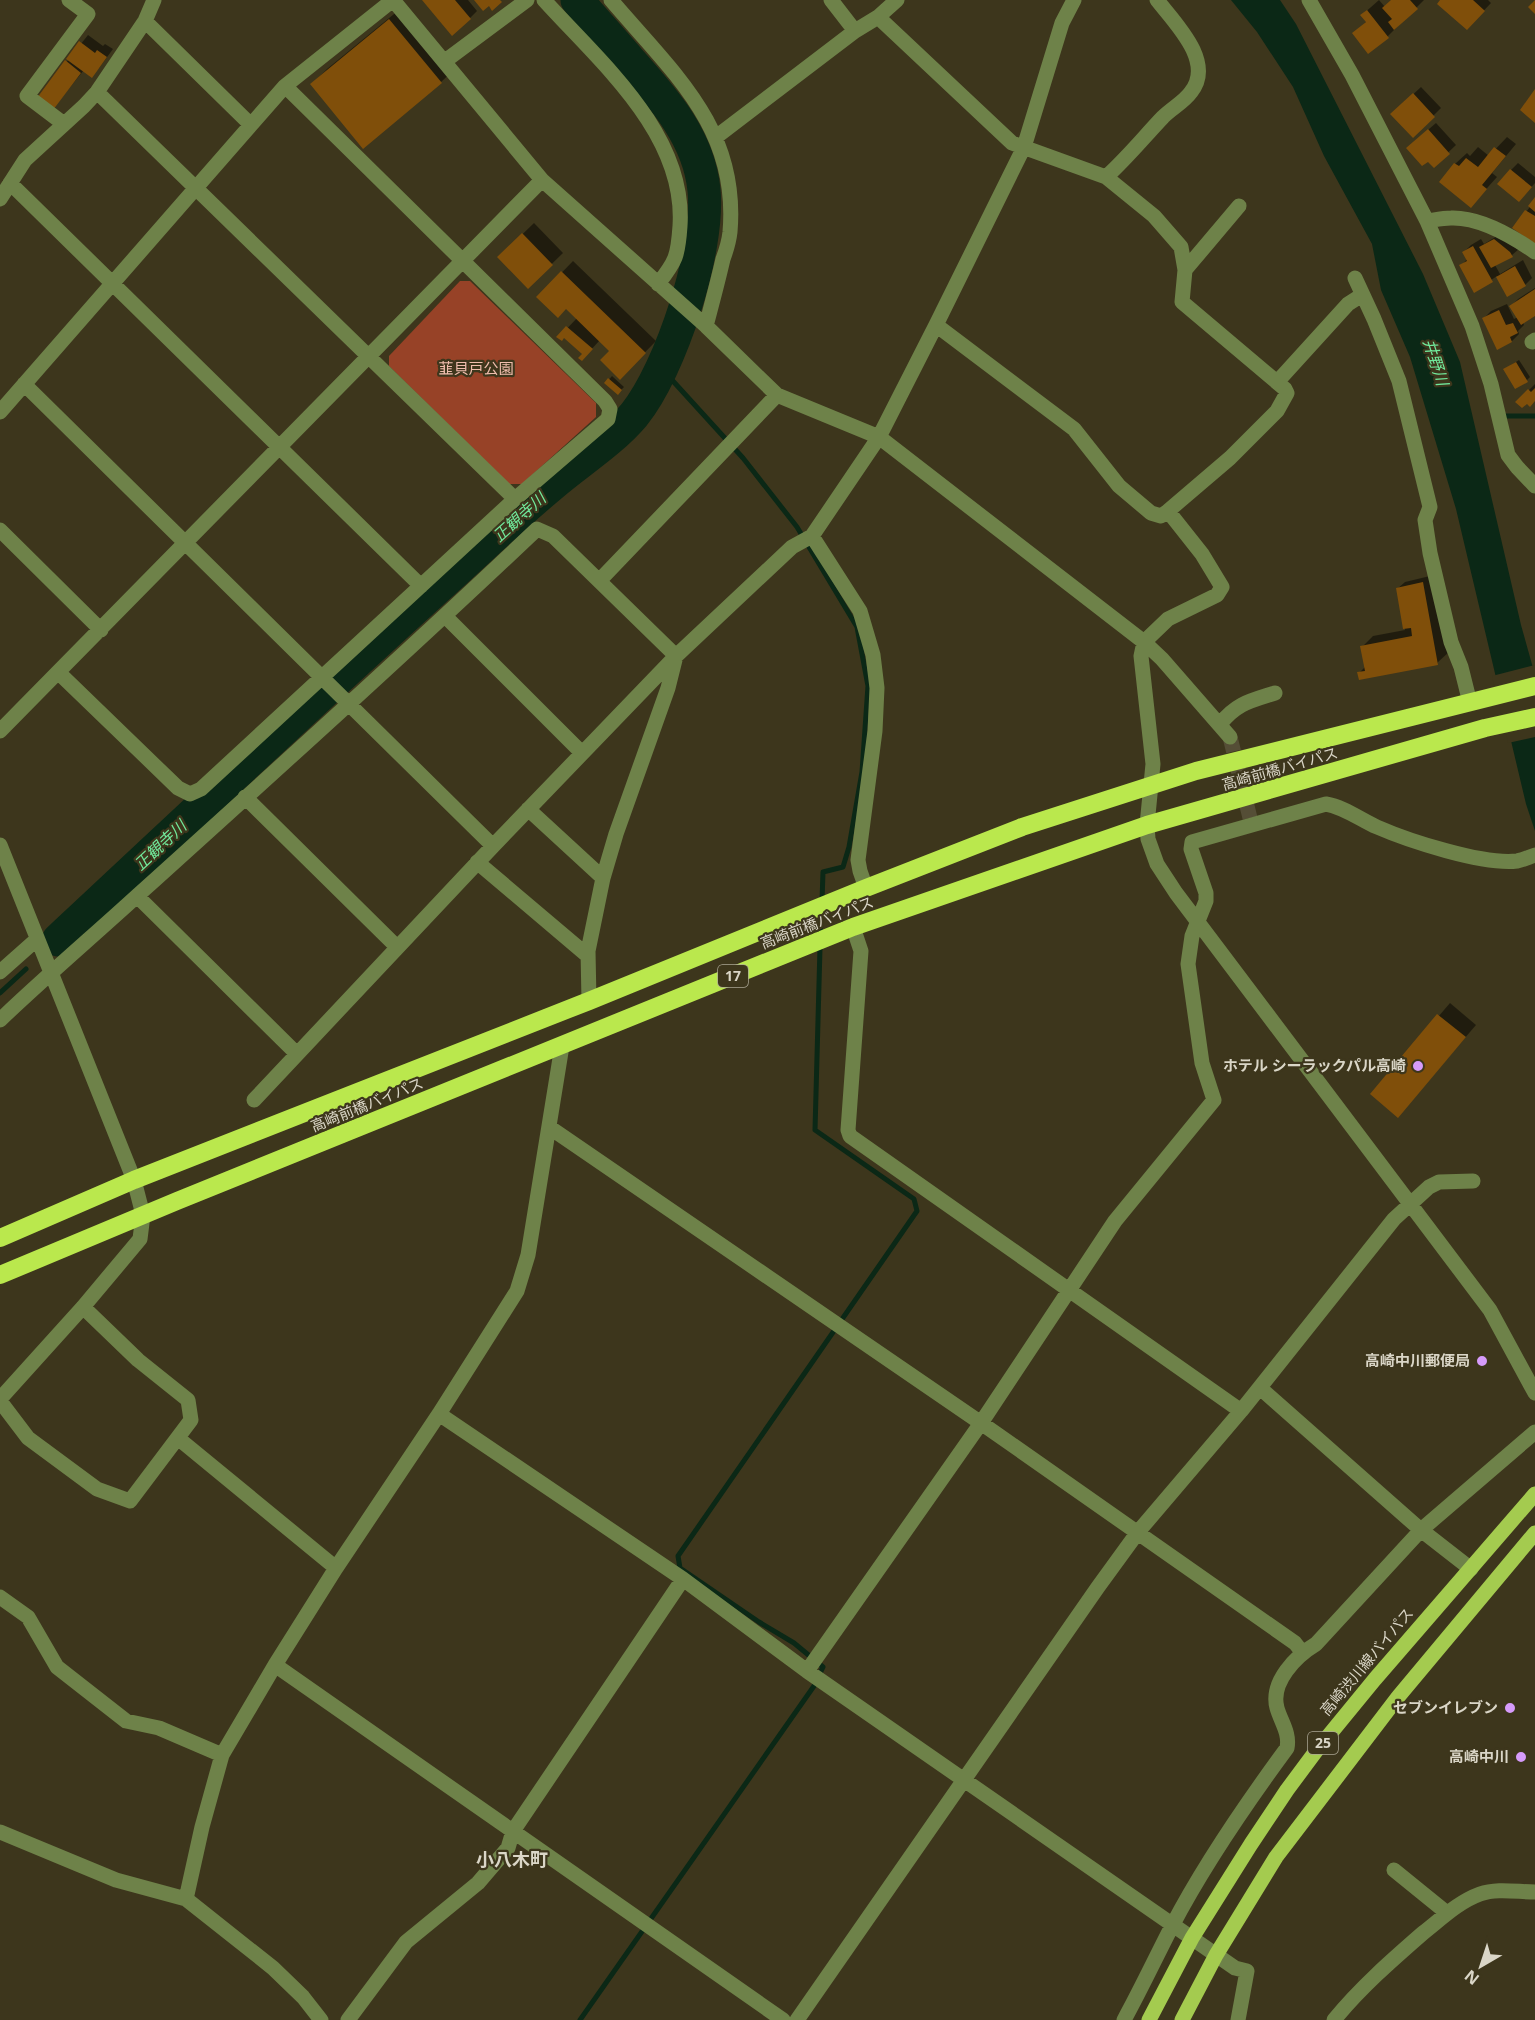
<svg xmlns="http://www.w3.org/2000/svg" width="1535" height="2020" viewBox="0 0 1535 2020" font-family="'Open Sans','Noto Sans JP',sans-serif">
<style>
.green{fill:#974227}
.water{fill:#0b2816}
.pier{fill:#3d361c}
.shadow{fill:#0007}
.lines{fill:none;stroke-linecap:round;stroke-linejoin:round}
.stream{stroke:#0b2816;stroke-width:5}
.river{stroke:#0b2816;stroke-width:33}
.building{fill:#804f0a}
.minor-tunnel{stroke:#554e36;stroke-width:15;stroke-dasharray:15 8;stroke-linecap:butt}
.minor{stroke:#6e8249;stroke-width:15}
.major{stroke:#a4cb4f;stroke-width:15}
.highway{stroke:#bae84d;stroke-width:18}
.poi-dot{fill:#d69bfa;stroke:#3d361c;stroke-width:2}
.labels{text-anchor:middle;stroke-width:4.5;stroke-linejoin:round;paint-order:stroke}
.shield{fill:#3d361c;stroke:#aba694;stroke-width:1.5}
.shield-label{font-size:14px;font-weight:bold;fill:#dad6c7}
.park-label{font-size:15px;fill:#efbdad;stroke:#3d361c}
.street-label{font-size:15px;fill:#dad6c7;stroke:#3d361c}
.poi-label{font-size:15px;font-weight:bold;fill:#dad6c7;stroke:#3d361c;text-anchor:end}
.water-label{font-size:16px;font-style:italic;fill:#71ea9c;stroke:#3d361c}
.quarter-label{font-size:18px;font-weight:bold;fill:#dad6c7;stroke:#3d361c}
</style>
<rect width="100%" height="100%" fill="#3d361c"/>
<path class="green" d="M460,281H470L596,403V417L522,484H509L389,366V356Z"/>
<path class="water" d="M1231,0H1280L1296,24L1423,274L1460,362L1521,625L1535,675V831L1526,804L1456,509L1410,357L1381,290L1372,244L1324,156L1293,87L1257,32Z"/>
<path class="pier" d="M1535,665V737L1508,743L1492,676Z"/>
<path class="shadow" d="M424,0H468L477,11L470,18Z
M1379,0L1385,7L1392,0H1424L1388,36L1368,52L1354,33L1367,21L1362,15Z
M1442,0H1488L1491,3L1474,21Z
M405,5L457,67L441,82L312,84L327,69Z
M88,35L103,46L105,44L113,49L99,68L84,70L53,108L39,97Z
M1421,87L1441,108L1413,136L1392,114Z
M1436,123L1456,145L1434,166L1415,141Z
M1507,137L1516,144L1492,173L1497,177L1471,206L1455,164L1467,153L1470,156L1478,147L1489,156Z
M1518,163L1535,177V183L1526,193L1511,170Z
M1535,200V242L1514,228Z
M534,223L563,253L528,287L499,257Z
M1502,233L1519,249L1512,255L1495,265L1500,274L1523,260L1532,278L1525,285L1497,276L1475,291L1461,266L1467,259L1464,252L1471,245L1481,239L1484,244Z
M573,261L656,341L620,378L611,351L600,340L589,352L584,353L564,336L559,337L577,318L566,307L538,297Z
M1535,288V314L1523,322L1524,325L1518,331L1519,334L1512,341L1498,348L1484,318L1491,311L1507,304L1514,319L1518,317L1511,306L1518,299Z
M1519,360L1530,377L1527,380L1505,369Z
M612,376L624,387L618,393L606,383Z
M1535,384V400L1517,402Z
M1430,576L1449,652L1437,663L1359,673L1366,666L1362,647L1373,636L1405,630L1397,589L1405,582Z
M1450,1003L1476,1025L1398,1116L1372,1094Z"/>
<g class="lines">
<path class="stream" d="M662,369L743,458L797,527L857,627L868,686L862,772L849,847L843,867L823,872L822,901
M1504,416H1535
M0,993L26,969
M580,2020L814,1686L823,1667L794,1643L759,1622L680,1568L678,1556L917,1211L914,1199L815,1130L821,911"/>
<path class="river" d="M58,940C190,817 321,693 455,572C487,543 519,512 553,484C580,461 611,442 634,415C671,369 710,249 704,190C699,138 664,99 631,62C613,41 595,21 577,0"/>
</g>
<path class="building" d="M422,0H455L471,19L452,36Z
M474,0H500L502,2L492,11L489,6L483,11Z
M1391,0H1410L1418,9L1394,30L1388,22L1392,19L1382,8Z
M1440,0H1473L1485,11L1467,30L1437,4Z
M1535,0V14L1528,7Z
M1367,10L1389,38L1368,54L1352,33L1366,22L1360,15Z
M389,19L442,83L363,149L310,84Z
M79,41L95,53L97,50L107,57L92,78L66,59Z
M65,60L81,73L53,110L37,98Z
M1535,89V123L1520,110Z
M1413,93L1435,117L1413,138L1390,114Z
M1428,129L1450,154L1434,168L1428,162L1422,166L1406,148Z
M1494,147L1506,156L1482,185L1487,189L1471,208L1439,182L1454,163L1459,166L1466,158L1478,167Z
M1510,169L1532,187L1519,202L1497,184Z
M1535,197V212L1528,206Z
M1525,210L1535,216V244L1512,228Z
M522,233L553,265L528,289L497,257Z
M1494,239L1510,252L1513,257L1491,268L1479,247Z
M1473,246L1493,282L1474,293L1459,265L1467,261L1462,252Z
M1515,266L1526,286L1507,297L1496,277Z
M561,271L646,353L620,380L600,360L609,351L566,309L558,318L536,297Z
M1535,289V316L1521,325L1509,306Z
M1499,310L1506,325L1513,323L1518,333L1510,337L1512,342L1497,350L1482,318Z
M566,326L593,349L582,361L578,358L582,354L564,338L562,341L556,337Z
M1516,362L1528,382L1515,389L1503,369Z
M608,378L622,390L618,395L604,383Z
M1535,388V401L1530,407L1527,404L1522,408L1515,402L1528,389L1531,392Z
M1423,582L1438,665L1359,680L1357,672L1365,671L1360,646L1412,636L1411,628L1403,629L1396,588Z
M1437,1014L1466,1037L1398,1118L1370,1094Z"/>
<g class="lines">
<path class="minor-tunnel" d="M1230,737L1250,818"/>
<path class="minor" d="M393,0L542,180L706,326L777,395L879,437L1144,642L1141,656L1153,764L1147,825L1148,839L1157,864L1176,893L1490,1310L1535,1393
M544,0C601,63 686,134 680,226C678,256 676,261 658,284
M611,0C673,73 739,128 730,232C729,241 726,251 723,259C718,281 712,303 706,326
M831,0L855,31
M1309,0L1352,75L1427,221L1472,326L1491,384L1508,455L1517,467L1535,486
M878,17L1012,143L1106,177L1154,216L1181,247L1185,270L1182,302L1285,389L1287,393L1277,411L1230,458L1168,511
M145,21L250,124
M445,61L527,0
M97,92L515,499
M64,124L27,96L88,14L69,0
M716,137L855,31L878,17L897,0
M1106,177C1127,158 1144,137 1163,117C1172,108 1184,102 1191,92C1215,62 1175,23 1157,0
M10,183L421,586
M0,199L25,160L84,106L97,92L145,21L154,0
M1427,221C1434,220 1443,218 1451,218C1479,217 1512,236 1535,252
M1185,270L1239,206
M1355,278L1374,319L1399,381L1430,507L1425,520L1430,553L1451,642L1461,667L1470,703
M936,325L1074,429L1119,486L1151,513L1161,516L1168,511L1202,554L1222,587L1217,595L1168,619L1144,642L1162,659L1230,737
M1532,342L1535,340
M1278,381L1348,304L1362,295
M24,384L493,846
M0,412L285,86L393,0
M0,530L101,630
M812,536L860,611L873,655L877,688L875,731L858,860L860,871L866,888
M600,580L777,395
M445,616L582,753
M59,673L178,788L190,794L201,789L515,499L608,419L610,409L605,401L285,86
M1220,724C1237,703 1250,701 1275,693
M0,731L542,180
M245,797L397,947
M528,809L603,878
M0,845L134,1180L143,1215L140,1239L83,1307L0,1399
M477,862L588,956
M137,896L297,1054
M853,927L861,951L848,1130L850,1136L1241,1411
M0,972L36,940
M0,1020C45,977 92,937 138,895C272,774 406,653 537,529L553,536L676,656L668,688L616,834L603,878L588,951L589,1001
M254,1100L493,846L676,656L792,547L812,536L879,437L936,325L1024,147L1062,23L1074,0
M549,1127L981,1423L1295,1643L1302,1652
M1260,1388L1421,1530L1471,1569
M0,1401L28,1438L97,1489L130,1501L191,1420L188,1400L138,1360L83,1307
M439,1414L683,1579L807,1671L1235,1968L1247,1971L1238,2020
M179,1439L336,1568
M0,1597L28,1617L57,1667L126,1721L159,1728L222,1755
M275,1665L783,2020
M807,1671L981,1423L1115,1221L1214,1100L1202,1063L1188,964L1192,936L1206,901V893L1191,849L1192,842L1326,804C1344,807 1361,820 1377,827C1409,841 1483,865 1517,861C1523,860 1529,857 1535,855
M0,1832L116,1880L186,1899L273,1968L303,1997L321,2020
M1394,1870L1447,1913
M186,1899L202,1827L222,1755L275,1665L336,1568L439,1414L517,1291L528,1255L562,1046
M348,2020L406,1942L478,1883L508,1848L513,1831L683,1579
M797,2020L1098,1587L1138,1532L1241,1411L1394,1219L1429,1187L1439,1182L1473,1181
M1124,2020C1141,1989 1156,1957 1172,1926C1205,1863 1245,1805 1287,1748C1290,1733 1281,1722 1277,1708C1270,1682 1296,1656 1316,1644L1421,1530L1535,1432
M1334,2020C1360,1988 1392,1960 1423,1933C1441,1919 1458,1902 1480,1894C1497,1888 1517,1892 1535,1892"/>
<path class="major" d="M1149,2020L1192,1938L1251,1844L1287,1790L1316,1751L1375,1679L1535,1494
M1182,2020L1216,1955L1276,1857L1398,1697L1535,1533"/>
<path class="highway" d="M0,1238L134,1180L589,1001L866,888L1022,827L1196,771L1535,686
M0,1275L177,1201L853,927L1147,825L1485,728L1535,717"/>
</g>
<g class="poi-dot">
<circle cx="1418" cy="1066" r="6"/>
<circle cx="1482" cy="1361" r="6"/>
<circle cx="1510" cy="1708" r="6"/>
<circle cx="1521" cy="1757" r="6"/>
</g>
<g class="labels">
<g class="shield">
<rect x="718" y="965" width="30" height="22" rx="4.5"/>
<rect x="1308" y="1732" width="30" height="22" rx="4.5"/>
</g>
<g class="shield-label">
<text x="733" y="981">17</text>
<text x="1323" y="1748">25</text>
</g>
<g class="park-label">
<text x="476" y="374">韮貝戸公園</text>
</g>
<g class="street-label">
<text transform="translate(1280 769) rotate(-16)" y="5">高崎前橋バイパス</text>
<text transform="translate(817 923) rotate(-21)" y="5">高崎前橋バイパス</text>
<text transform="translate(367 1105) rotate(-22)" y="5">高崎前橋バイパス</text>
<text transform="translate(1367 1662) rotate(-50)" y="5">高崎渋川線バイパス</text>
</g>
<g class="poi-label">
<text x="1406" y="1071">ホテル シーラックパル高崎</text>
<text x="1470" y="1366">高崎中川郵便局</text>
<text x="1498" y="1713">セブンイレブン</text>
<text x="1509" y="1762">高崎中川</text>
</g>
<g class="water-label">
<text transform="translate(1436 362) rotate(72)" y="6">井野川</text>
<text transform="translate(519 517) rotate(-42)" y="6">正観寺川</text>
<text transform="translate(160 845) rotate(-43)" y="6">正観寺川</text>
</g>
<g class="quarter-label">
<text x="512" y="1866">小八木町</text>
</g>
</g>
<g transform="translate(1481 1966) rotate(219)" stroke="#3d361c" stroke-width="4.5" paint-order="stroke">
<path d="M0-4.5L10 22L0 15L-10 22Z" fill="#dad6c7"/>
<text y="-9" font-size="16" font-weight="bold" text-anchor="middle" fill="#dad6c7">N</text>
</g>
</svg>
